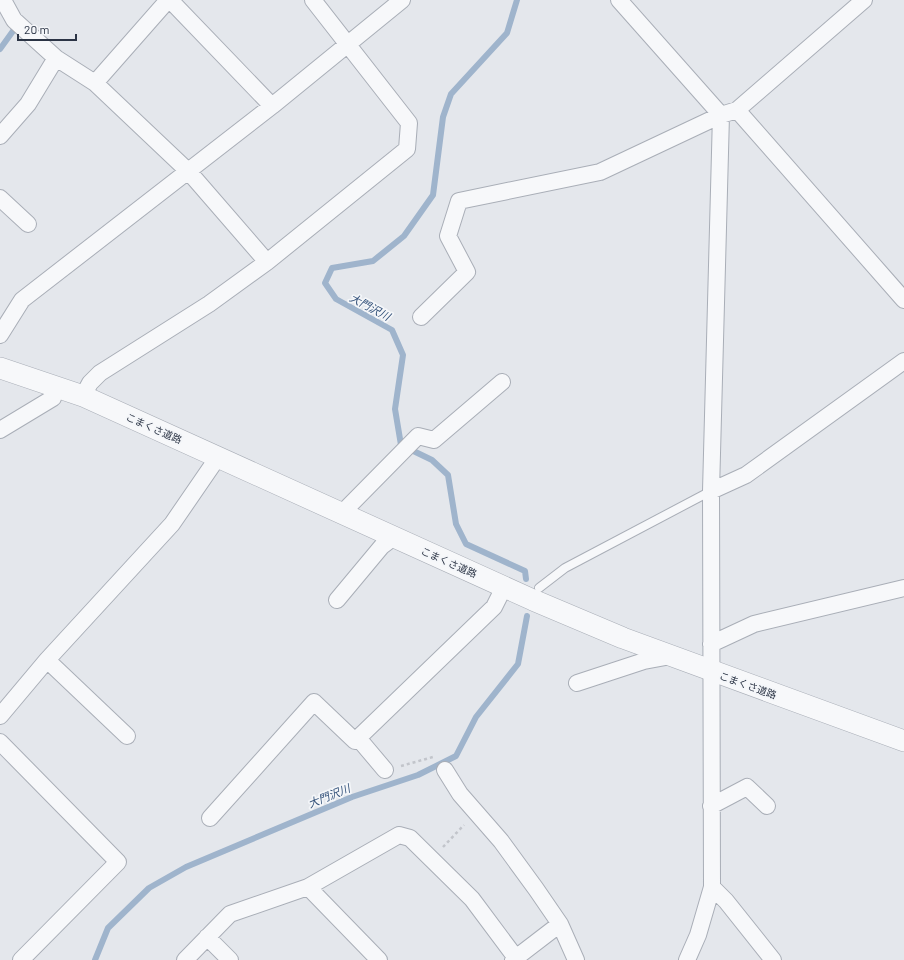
<svg xmlns="http://www.w3.org/2000/svg" width="904" height="960" viewBox="0 0 904 960" font-family="Barlow,'Noto Sans JP',sans-serif">
<style>
.lines{fill:none;stroke-linecap:round;stroke-linejoin:round}
.stream{stroke:#9fb4cc;stroke-width:6}
.service-casing{stroke:#a9aeb7;stroke-width:10}
.minor-casing{stroke:#a9aeb7;stroke-width:18}
.tertiary-casing{stroke:#a9aeb7;stroke-width:22}
.path{stroke:#c2c5cb;stroke-width:2.5;stroke-dasharray:3 3;stroke-linecap:butt}
.service{stroke:#f7f8fa;stroke-width:8}
.minor{stroke:#f7f8fa;stroke-width:16}
.tertiary{stroke:#f7f8fa;stroke-width:21}
.labels{text-anchor:middle;stroke-width:3.5;stroke-linejoin:round;paint-order:stroke}
.street-label{font-size:10px;fill:#2b3445;stroke:#f4f6f9}
.water-label{font-size:11px;font-style:italic;fill:#34527a;stroke:#f4f6f9}
</style>
<rect width="100%" height="100%" fill="#e4e7ec"/>
<g class="lines">
<path class="stream" d="M517,0L507,33L451,94L443,117L433,195L404,236L373,261L332,268L325,283L336,299L392,330L403,355L395,409L401,445L432,460L448,475L456,524L466,544L525,571L526,579
M0,49L13,31
M95,960L108,928L149,888L186,867L352,797L418,775L456,756L476,717L518,664L527,616"/>
<g class="service-casing">
<path id="service" d="M539,588L565,568L711,491"/>
</g>
<g class="minor-casing">
<path id="minor" d="M3,0L14,20L56,58L95,83L189,172L267,262
M170,0L272,106
M619,0L721,115L711,491L712,887L698,935L687,960
M95,83L168,0
M737,110L904,300
M0,136L28,104L56,58
M0,198L28,224
M421,317L467,272L448,236L459,201L600,172L721,115L737,110L864,0
M0,335L22,300L272,106L402,0
M83,396L90,383L100,373L209,304L267,262L407,149L409,123L313,0
M0,430L53,398
M711,491L746,475L904,361
M342,513L418,436L434,440L502,382
M337,600L382,546L394,537
M711,644L754,624L904,588
M47,660L127,736
M577,683L644,661L671,656
M0,716L47,660L172,524L218,457
M358,738L385,770
M0,742L118,862L21,960
M445,770L460,794L501,841L536,889L560,924L576,960
M711,806L747,787L767,806
M210,818L314,702L355,741L494,607L504,587
M308,887L379,960
M712,887L726,901L773,960
M207,937L230,960
M185,960L230,914L308,887L399,835L410,838L472,899L516,958
M513,960L560,924"/>
</g>
<g class="tertiary-casing">
<path id="tertiary" d="M0,368L83,396L533,600L623,638L904,741"/>
</g>
<path class="path" d="M401,766L433,757
M443,847L464,825"/>
<use href="#service" class="service"/>
<use href="#minor" class="minor"/>
<use href="#tertiary" class="tertiary"/>
</g>
<g class="labels">
<g class="street-label">
<text transform="translate(154 428) rotate(24)" y="4">こまくさ道路</text>
<text transform="translate(449 562) rotate(24)" y="4">こまくさ道路</text>
<text transform="translate(748 685) rotate(20)" y="4">こまくさ道路</text>
</g>
<g class="water-label">
<text transform="translate(370 307) rotate(28)" y="4">大門沢川</text>
<text transform="translate(329 796) rotate(-22)" y="4">大門沢川</text>
</g>
</g>
<path d="M18 34v6h58v-6" fill="none" stroke="#2b3445" stroke-width="2"/>
<text x="24" y="34" font-size="12" fill="#2b3445" stroke="#f4f6f9" stroke-width="3" paint-order="stroke">20 m</text>
</svg>
